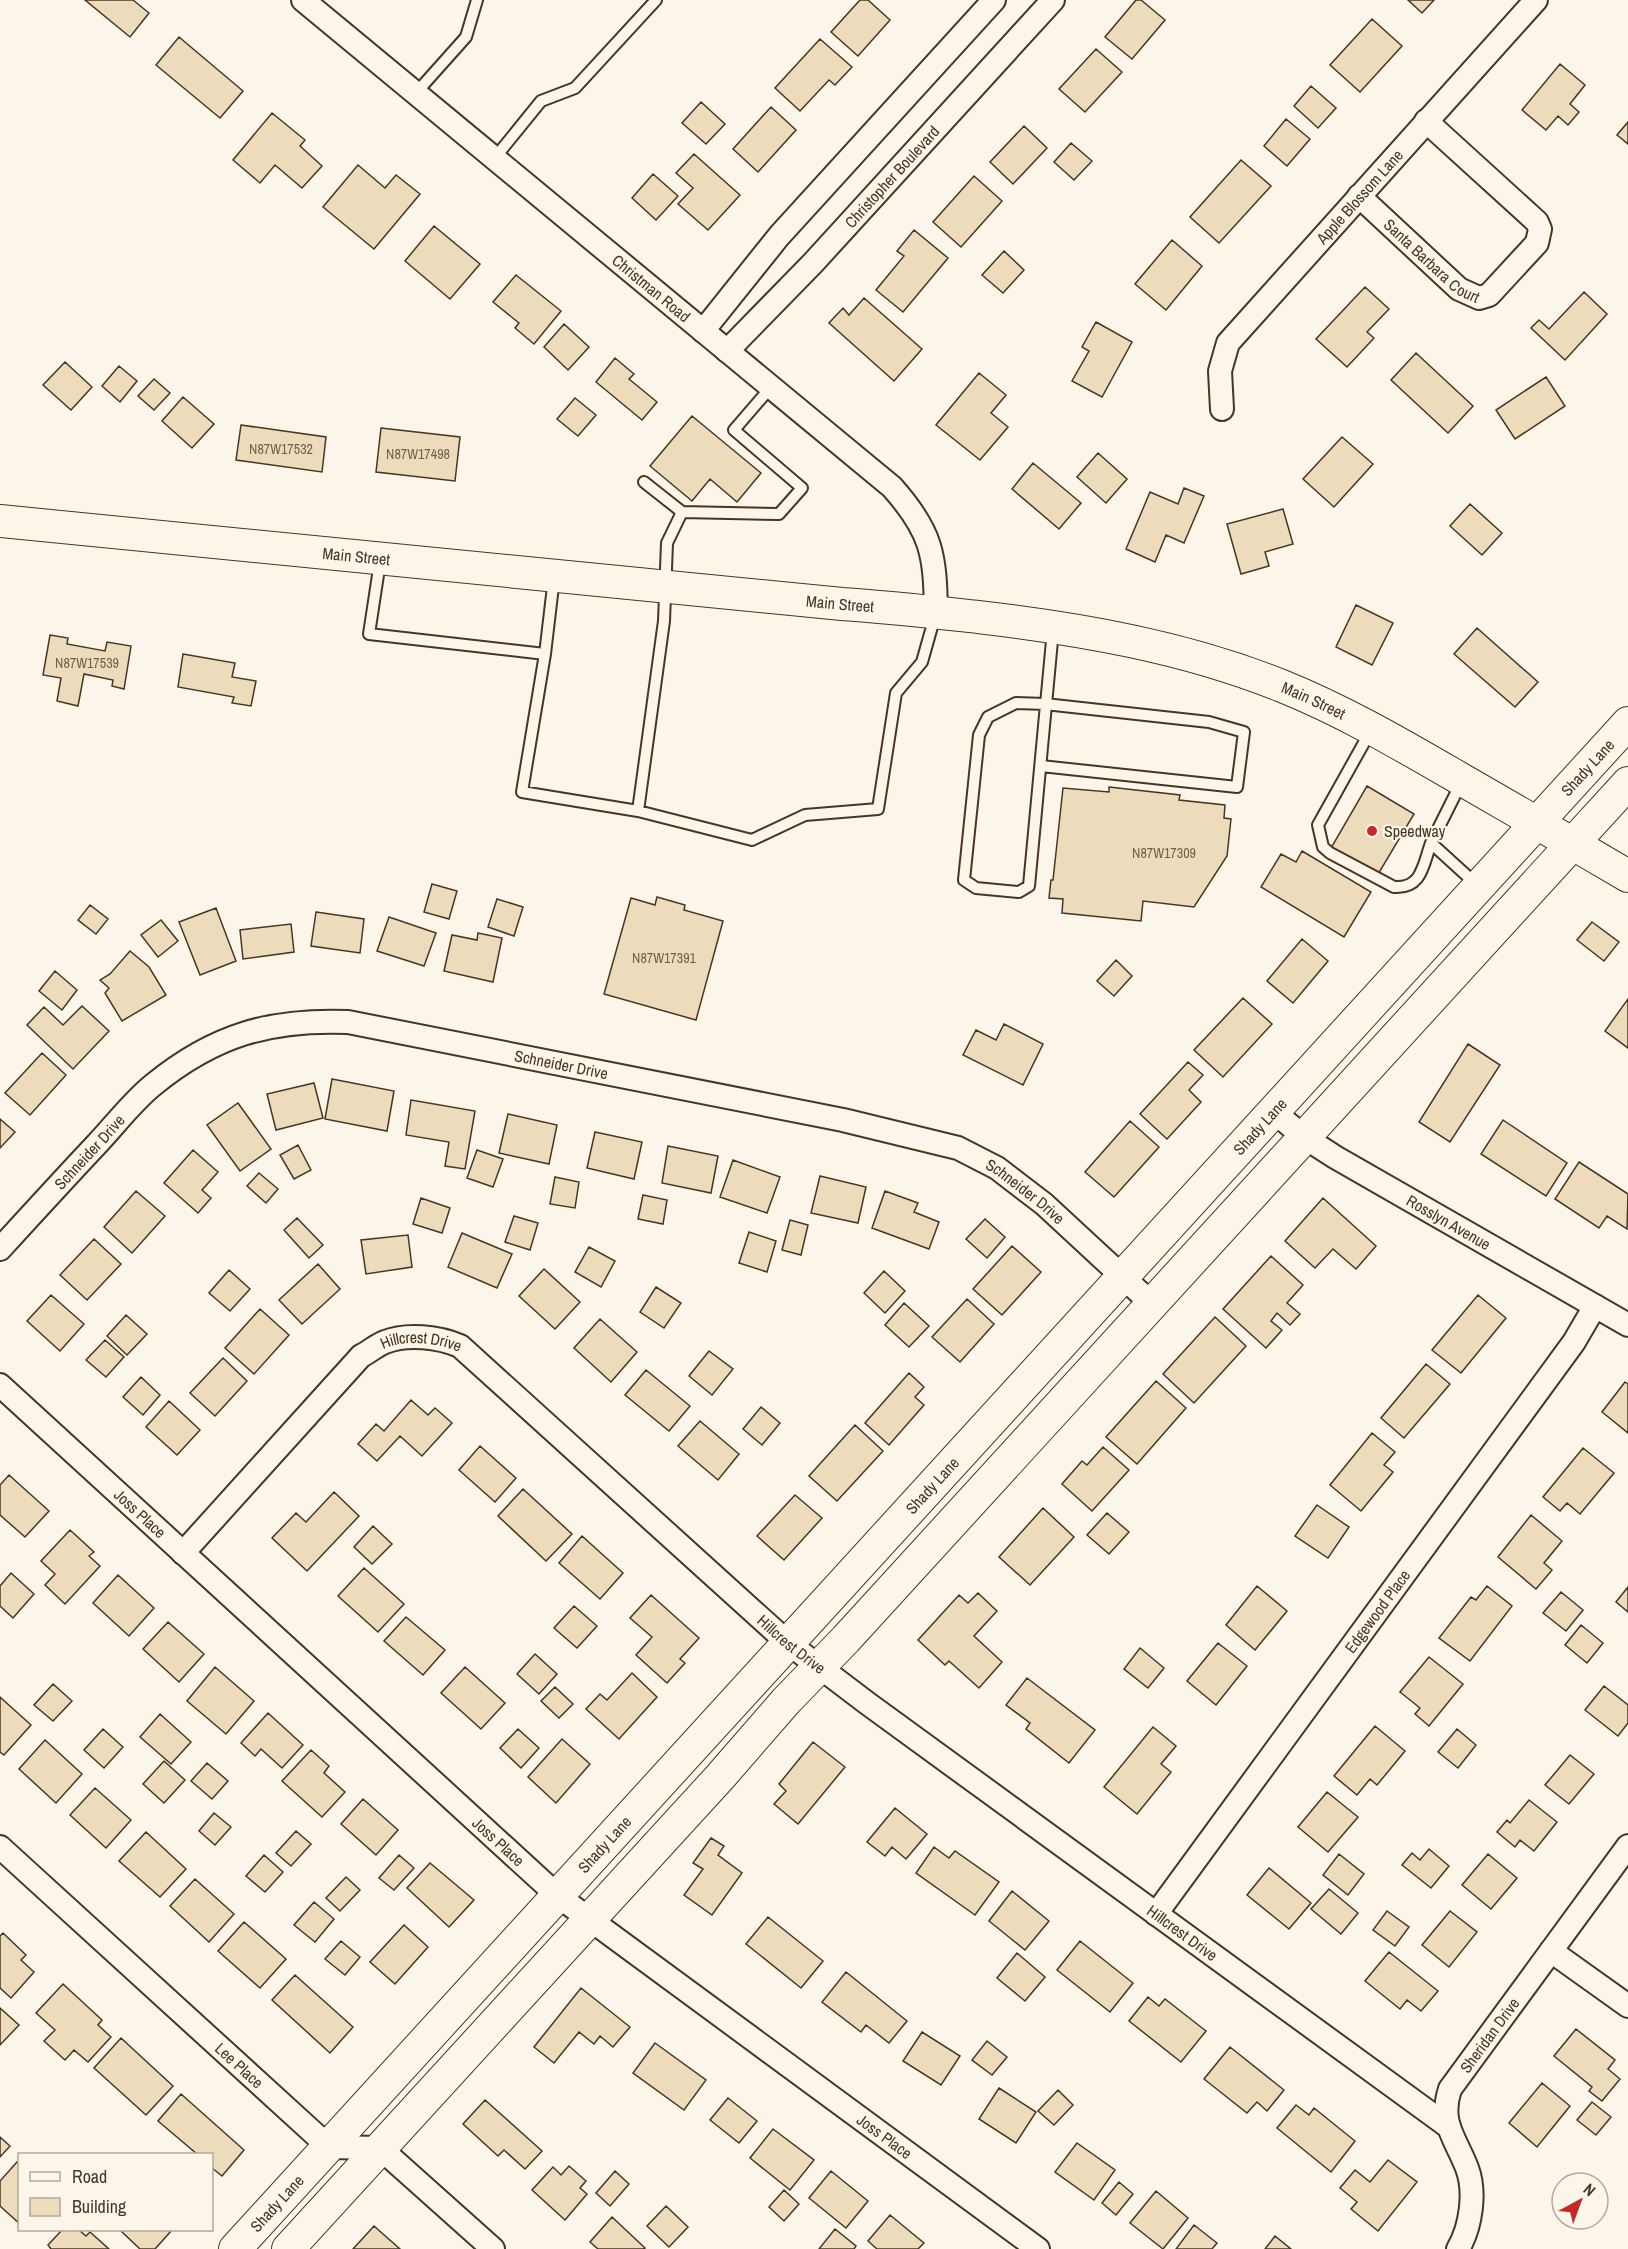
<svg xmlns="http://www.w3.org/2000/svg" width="1628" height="2249" viewBox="0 0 1628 2249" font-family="'Archivo Narrow',sans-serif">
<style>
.building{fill:#ecdcbc;stroke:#4a3520;stroke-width:1.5}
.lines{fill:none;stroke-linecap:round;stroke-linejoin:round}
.lane-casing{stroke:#4a3520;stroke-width:14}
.street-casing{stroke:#4a3520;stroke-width:26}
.secondary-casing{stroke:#4a3520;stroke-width:34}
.lane{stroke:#fbf6e9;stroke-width:10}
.street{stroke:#fbf6e9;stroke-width:22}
.secondary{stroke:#fbf6e9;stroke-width:32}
.poi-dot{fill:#c62828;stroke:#fbf6e9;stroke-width:2}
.labels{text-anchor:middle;stroke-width:4.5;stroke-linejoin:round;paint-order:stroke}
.number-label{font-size:14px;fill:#725f47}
.street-label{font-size:16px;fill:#4a3520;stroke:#fbf6e9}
.poi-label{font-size:16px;fill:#4a3520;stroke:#fbf6e9;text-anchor:start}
</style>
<rect width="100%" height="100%" fill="#fbf6e9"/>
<path class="building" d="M85,0H133L149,13L130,37Z
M860,0H868L890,20L858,56L831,32Z
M1136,0H1141L1165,20L1132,59L1105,37Z
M1408,0H1434L1422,13Z
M1372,19L1402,46L1360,92L1330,65Z
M179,37L243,91L220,118L156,65Z
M820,39L852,67L835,85L829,80L800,111L775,88Z
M1096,49L1122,72L1085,112L1059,89Z
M1560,64L1585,85L1570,104L1579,112L1568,125L1558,116L1546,130L1522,110Z
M1311,86L1336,108L1318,128L1294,106Z
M701,102L725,124L706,144L682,123Z
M771,107L796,130L758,172L733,149Z
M272,113L305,140L300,146L322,166L302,188L275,165L260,183L233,160Z
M1286,119L1310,139L1287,166L1264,146Z
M1628,122V144L1617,135Z
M1024,126L1047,148L1013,184L990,162Z
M1071,143L1092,161L1074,180L1054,162Z
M694,154L740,195L708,230L678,204L693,188L676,173Z
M1241,160L1271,186L1219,243L1190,217Z
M358,165L385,188L396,175L420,194L374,249L323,207Z
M653,174L678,196L656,220L632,198Z
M974,176L1002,201L961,247L933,222Z
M434,226L480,264L450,299L405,261Z
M914,230L948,258L903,312L876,290L904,256L897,251Z
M1172,240L1202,266L1166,310L1135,284Z
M1004,251L1024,270L1003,293L982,275Z
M516,275L561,311L534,344L515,328L519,323L493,302Z
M1365,287L1389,309L1367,332L1374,338L1347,367L1316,339Z
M1584,292L1607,314L1565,360L1531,328L1539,320L1549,329Z
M864,298L922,349L894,381L829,323L843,308L849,315Z
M1096,322L1132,342L1102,397L1072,381L1089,351L1082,347Z
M564,324L589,347L568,370L544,347Z
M1416,353L1473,406L1448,433L1391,380Z
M615,358L634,374L629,379L657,402L642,420L596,382Z
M65,362L92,387L71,410L43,385Z
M119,366L137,381L120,402L102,386Z
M979,373L1006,395L991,413L1008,427L980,460L936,425Z
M1546,377L1565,406L1515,439L1496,410Z
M154,379L170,393L154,410L138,396Z
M183,397L214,424L192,448L162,421Z
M575,398L596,415L578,436L557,419Z
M692,416L761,473L737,502L710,479L692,501L650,466Z
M241,425L326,437L322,472L236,460Z
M381,428L460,437L455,481L376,472Z
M1342,437L1373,464L1334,507L1303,479Z
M1098,453L1127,479L1106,503L1077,477Z
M1033,463L1081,503L1059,529L1012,489Z
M1184,488L1204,496L1184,543L1166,535L1155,562L1126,549L1150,492L1178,504Z
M1470,504L1502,533L1482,555L1450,526Z
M1283,509L1293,544L1265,552L1269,566L1241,574L1227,524Z
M1356,605L1393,623L1372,665L1336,647Z
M1477,628L1538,682L1515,707L1454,654Z
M50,635L68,638L67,644L105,651L107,642L131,646L124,689L112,686L113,680L84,674L78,706L57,701L61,678L43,675Z
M183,654L235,663L232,677L256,681L251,706L232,703L234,697L178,687Z
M1367,786L1414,814L1377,876L1331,848Z
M1109,787L1180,795L1179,800L1225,805L1224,818L1231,819L1227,856L1194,907L1143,901L1141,921L1062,913L1063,899L1049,898L1051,880H1053L1063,788L1109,792Z
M1302,851L1371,892L1344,937L1261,887L1281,854L1296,862Z
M432,884L457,891L449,919L424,912Z
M657,897L685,905L684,910L723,921L696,1020L604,994L631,898L655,905Z
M497,899L523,907L514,936L488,927Z
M90,905L108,919L96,934L78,920Z
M216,908L236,961L200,975L179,922Z
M316,912L364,919L360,953L311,946Z
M389,917L436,933L424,966L377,951Z
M161,920L178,941L158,957L141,935Z
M1592,922L1619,942L1604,961L1577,940Z
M291,924L294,952L243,959L240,930Z
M478,933L502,938L493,982L444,971L452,935L477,940Z
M1302,939L1328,961L1293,1003L1267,981Z
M130,951L149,967L166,995L122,1021L105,993L109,988L100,980L110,974Z
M1116,960L1132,976L1114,996L1097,981Z
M55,971L77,990L62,1010L39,991Z
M1243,998L1272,1024L1223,1077L1194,1050Z
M1628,999V1048L1605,1031Z
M82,1006L109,1031L73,1069L27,1025L44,1007L63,1025Z
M1004,1024L1043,1044L1023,1085L963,1055L976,1030L996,1040Z
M1468,1044L1500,1065L1450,1142L1419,1122Z
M42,1053L66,1075L30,1115L5,1093Z
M1188,1062L1203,1075L1189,1090L1201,1102L1167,1139L1140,1114Z
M332,1079L394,1091L387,1131L325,1119Z
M314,1083L323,1118L276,1130L267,1094Z
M411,1100L475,1111L465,1169L445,1166L449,1142L406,1135Z
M238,1103L271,1149L240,1171L207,1125Z
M508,1114L557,1125L549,1164L499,1153Z
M0,1119L15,1132L0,1148Z
M1503,1120L1567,1163L1546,1196L1481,1154Z
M1130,1121L1159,1147L1114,1197L1085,1172Z
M595,1132L642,1142L634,1179L587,1168Z
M298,1145L311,1170L294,1179L280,1155Z
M668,1146L718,1156L711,1193L662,1183Z
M193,1150L218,1172L202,1190L211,1198L198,1213L164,1183Z
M477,1150L503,1159L493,1187L467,1178Z
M733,1160L780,1177L767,1213L720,1197Z
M1579,1162L1628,1194L1627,1229L1607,1216L1599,1228L1555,1199Z
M259,1173L278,1189L266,1203L247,1186Z
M820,1176L866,1187L858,1223L811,1213Z
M555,1177L579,1182L575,1208L550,1204Z
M136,1191L165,1216L132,1253L104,1227Z
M885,1191L918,1203L914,1212L939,1222L929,1249L872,1228Z
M643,1195L667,1200L663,1224L638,1219Z
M421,1198L450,1208L442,1233L413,1224Z
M1323,1198L1376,1246L1356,1269L1333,1249L1315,1268L1285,1241Z
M514,1216L538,1223L530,1250L505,1242Z
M297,1218L323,1245L309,1258L284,1230Z
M985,1219L1005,1237L987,1258L966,1239Z
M790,1220L808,1225L801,1255L782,1250Z
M749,1232L776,1241L767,1272L739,1263Z
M462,1233L512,1254L497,1288L448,1267Z
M408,1235L412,1267L366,1274L361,1240Z
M94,1239L121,1264L87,1300L60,1275Z
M1012,1246L1041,1272L1002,1315L973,1289Z
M589,1247L615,1261L601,1287L575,1272Z
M1271,1256L1303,1285L1287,1303L1300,1314L1290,1325L1277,1313L1271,1321L1282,1330L1266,1348L1223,1309Z
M318,1264L340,1289L302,1324L279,1300Z
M544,1269L580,1302L555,1329L519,1296Z
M229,1270L250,1289L230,1311L209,1293Z
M884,1271L905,1291L885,1313L864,1293Z
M656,1287L681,1303L664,1328L640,1312Z
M51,1295L84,1324L60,1351L27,1321Z
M1478,1295L1506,1318L1461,1373L1432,1350Z
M967,1299L994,1324L960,1362L932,1337Z
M904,1303L929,1326L909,1347L885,1325Z
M260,1309L289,1335L254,1374L225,1348Z
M126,1315L147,1334L127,1355L107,1336Z
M1215,1317L1246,1346L1194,1403L1163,1374Z
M600,1319L637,1352L611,1382L574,1348Z
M105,1340L124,1357L106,1377L86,1360Z
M709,1351L733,1369L712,1395L689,1376Z
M223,1358L247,1381L215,1416L190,1393Z
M1426,1364L1450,1384L1404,1438L1381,1418Z
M646,1370L690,1406L669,1431L625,1395Z
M909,1373L924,1387L915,1397L924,1405L889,1445L865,1423Z
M141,1377L160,1395L143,1415L123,1397Z
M1156,1381L1186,1408L1137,1464L1106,1437Z
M1625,1382L1628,1384V1433L1602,1412Z
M411,1400L428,1415L435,1408L452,1423L422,1456L400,1436L377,1461L358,1444L376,1424L384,1431Z
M169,1401L200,1430L177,1455L146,1427Z
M761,1407L780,1423L762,1445L743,1429Z
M700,1421L739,1454L718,1480L678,1446Z
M855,1425L883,1451L837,1501L809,1476Z
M1372,1433L1395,1452L1384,1465L1393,1472L1361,1511L1330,1485Z
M480,1446L516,1478L495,1502L459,1470Z
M1103,1447L1129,1470L1092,1511L1062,1484L1082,1461L1087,1465Z
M1583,1448L1614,1473L1580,1514L1567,1503L1560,1511L1543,1497Z
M9,1475L49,1511L25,1537L0,1515V1485Z
M523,1489L572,1534L546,1561L498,1516Z
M334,1492L359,1516L307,1571L272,1538L296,1513L306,1522Z
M795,1495L822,1518L784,1560L757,1536Z
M1317,1505L1349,1527L1328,1558L1295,1536Z
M1043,1508L1074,1537L1030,1585L999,1557Z
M1107,1513L1129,1532L1109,1554L1087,1535Z
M1531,1515L1562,1541L1544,1563L1552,1570L1536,1589L1498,1557Z
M373,1526L392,1544L372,1564L354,1547Z
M70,1530L94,1552L89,1556L100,1566L65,1604L45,1585L55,1574L41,1561Z
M582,1536L623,1573L600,1599L559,1563Z
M364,1568L404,1604L378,1632L338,1596Z
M11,1573L34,1594L13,1618L0,1606V1586Z
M118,1575L154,1608L129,1636L93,1603Z
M1257,1586L1287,1611L1255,1650L1226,1625Z
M1487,1586L1512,1606L1470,1661L1439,1638L1471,1597L1476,1600Z
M1628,1587V1612L1616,1602Z
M1561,1592L1583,1610L1566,1631L1543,1613Z
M978,1593L997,1611L974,1636L1002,1662L979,1688L949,1661L945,1665L918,1640L959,1595L968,1603Z
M651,1595L699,1638L680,1659L685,1663L667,1683L636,1655L652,1637L630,1618Z
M574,1606L597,1626L577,1648L554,1628Z
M406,1617L445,1650L423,1675L384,1641Z
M168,1622L204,1654L179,1682L143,1649Z
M1581,1625L1603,1643L1587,1663L1565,1645Z
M1218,1643L1247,1666L1216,1705L1187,1681Z
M1140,1648L1164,1668L1148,1688L1124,1669Z
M535,1654L557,1674L539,1694L517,1674Z
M1429,1657L1463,1684L1429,1726L1415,1714L1420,1708L1400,1692Z
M215,1667L254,1701L226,1734L187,1701Z
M465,1667L505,1703L481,1729L441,1693Z
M632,1673L657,1697L619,1739L586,1709L600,1694L607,1700Z
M1027,1678L1095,1730L1069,1763L1026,1729L1030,1723L1006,1705Z
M53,1684L72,1701L53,1721L34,1705Z
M1604,1686L1628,1705V1723L1618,1736L1585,1710Z
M555,1687L573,1704L559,1718L541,1701Z
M0,1697L31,1725L4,1755L0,1752Z
M268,1713L303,1745L282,1768L261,1749L255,1756L241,1743Z
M160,1714L191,1742L171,1764L140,1737Z
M1375,1726L1405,1751L1377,1785L1370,1779L1357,1795L1334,1776Z
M1153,1727L1176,1746L1161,1764L1171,1772L1137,1814L1104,1787Z
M103,1729L123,1747L104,1768L84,1750Z
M518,1729L539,1748L521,1768L500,1748Z
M1457,1729L1476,1745L1458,1768L1438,1752Z
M562,1739L590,1764L556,1803L528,1777Z
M45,1740L82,1774L56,1803L19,1769Z
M813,1742L845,1767L798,1824L774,1804L786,1791L779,1784Z
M311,1750L329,1766L324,1773L345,1792L322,1817L282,1781Z
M1570,1755L1594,1774L1569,1804L1545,1785Z
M164,1761L185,1780L164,1803L143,1784Z
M207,1763L228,1781L212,1799L191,1781Z
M95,1788L131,1820L106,1848L70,1815Z
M1327,1792L1358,1817L1328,1852L1298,1827Z
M363,1799L398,1830L376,1855L341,1824Z
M1529,1800L1557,1822L1534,1851L1520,1840L1515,1847L1497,1832L1507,1820L1510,1823Z
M895,1808L927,1834L906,1859L892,1847L885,1856L867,1842Z
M214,1813L231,1827L215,1845L199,1831Z
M296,1831L311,1844L291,1866L276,1853Z
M146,1832L186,1869L160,1897L119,1861Z
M711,1838L724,1846L718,1855L742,1873L712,1915L684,1895L703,1869L693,1863Z
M934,1847L949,1858L955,1851L999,1882L975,1915L916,1873Z
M1429,1849L1449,1866L1431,1888L1402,1865L1412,1853L1420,1860Z
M1339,1854L1364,1874L1348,1895L1323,1875Z
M1488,1854L1517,1878L1491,1909L1462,1885Z
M264,1855L283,1872L265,1892L246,1876Z
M399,1855L414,1868L394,1890L379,1878Z
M430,1863L474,1900L449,1927L407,1888Z
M1269,1868L1311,1903L1289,1929L1247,1895Z
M346,1877L360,1890L340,1911L326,1898Z
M195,1879L234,1914L209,1942L170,1906Z
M1329,1889L1358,1913L1341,1934L1311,1909Z
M1012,1891L1049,1921L1025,1950L989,1921Z
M314,1902L334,1919L315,1942L294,1925Z
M1387,1911L1409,1927L1395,1946L1373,1930Z
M1450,1911L1477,1932L1449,1967L1422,1945Z
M768,1917L823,1961L801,1988L746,1944Z
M244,1922L286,1959L260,1988L218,1951Z
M404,1925L428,1947L395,1984L370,1962Z
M3,1933L26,1955L21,1960L34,1972L11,1998L0,1988V1936Z
M341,1941L360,1957L345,1975L325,1959Z
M1080,1941L1133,1983L1110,2012L1057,1970Z
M1389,1952L1438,1991L1421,2011L1407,2000L1400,2009L1365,1981Z
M1017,1953L1045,1977L1025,2001L997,1978Z
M846,1972L907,2021L889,2043L866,2025L861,2032L822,2002Z
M295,1975L353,2027L330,2053L272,2000Z
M63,1984L102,2020L98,2025L111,2037L88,2062L74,2050L65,2060L44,2041L55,2030L36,2013Z
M581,1988L630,2027L613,2047L600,2036L594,2044L579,2032L554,2063L534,2047Z
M1148,1997L1159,2006L1165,1999L1206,2031L1181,2062L1129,2021Z
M0,2008L19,2025L0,2045Z
M1576,2029L1615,2060L1608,2069L1620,2079L1602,2101L1589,2091L1592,2087L1554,2056Z
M922,2032L960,2056L941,2085L903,2061Z
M121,2038L173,2086L146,2115L94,2068Z
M987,2041L1007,2057L992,2075L972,2060Z
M655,2043L706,2080L684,2110L633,2073Z
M1230,2047L1284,2090L1267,2111L1257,2102L1247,2113L1204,2079Z
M1542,2083L1570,2106L1537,2147L1509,2123Z
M999,2088L1036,2112L1016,2143L979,2119Z
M1058,2090L1073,2105L1054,2125L1038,2111Z
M181,2094L244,2150L222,2176L212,2168V2154H197L158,2121Z
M728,2098L757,2121L739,2143L710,2120Z
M485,2100L542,2151L525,2169L504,2150L498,2156L463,2124Z
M1592,2102L1611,2117L1596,2135L1577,2120Z
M1296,2105L1309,2115L1314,2108L1355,2141L1331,2172L1277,2128Z
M773,2129L814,2160L790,2190L750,2158Z
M0,2137L10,2146L0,2157Z
M1077,2143L1115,2170L1094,2200L1055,2172Z
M1388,2160L1417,2182L1378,2231L1351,2209L1357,2202L1340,2188L1355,2170L1370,2182Z
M17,2162L20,2164V2224L0,2206V2181Z
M569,2166L586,2181L580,2188L587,2194L565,2220L532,2190L553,2167L561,2175Z
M615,2171L629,2184L610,2206L596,2193Z
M831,2171L868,2201L846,2228L809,2198Z
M1119,2182L1133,2194L1116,2215L1102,2203Z
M784,2190L799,2204L784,2221L769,2207Z
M1156,2191L1188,2218L1163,2249L1130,2223Z
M666,2206L688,2227L669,2247L647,2226Z
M890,2215L924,2243L918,2249H877L868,2241Z
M612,2217L645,2248L643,2249H598L590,2242Z
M1194,2225L1217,2243L1212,2249H1176Z
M374,2226L400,2249H353Z
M835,2229L856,2246L854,2249H819Z
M62,2230H79L86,2236L90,2232L109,2249H51L48,2245Z
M122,2230H172L155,2249H140L121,2231Z
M1275,2236L1291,2249H1265Z"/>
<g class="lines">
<g class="lane-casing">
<path id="lane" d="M416,93L466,37L477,0
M494,159L541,101L575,88L656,0
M644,482L682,512L779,514L802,488L734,430L771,387
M380,562L369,634L545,654L554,578
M545,654L522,792L638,811L664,621L667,543L682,512
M1370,732L1318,825L1323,847L1330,853L1394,887C1422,889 1423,865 1431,843
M1041,766L1237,787L1244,732L1209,722L1045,704L1016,703L988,717L979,735L964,880L976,888L1019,892L1029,886L1053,630
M1461,783L1431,843L1476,884
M638,811L752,840L805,815L878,809L896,693L922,662L935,616"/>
</g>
<g class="street-casing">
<g id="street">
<path id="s1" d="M303,0L892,487C932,532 935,554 936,612"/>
<path id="s2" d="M1359,196L1459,289L1479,298L1489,295L1537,243L1540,229L1537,222L1426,121"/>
<path d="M703,331L779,236L994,0"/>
<path id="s3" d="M727,351L813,263L1053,0"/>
<path id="s4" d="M1222,409L1220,371L1228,343L1536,0"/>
<path id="s5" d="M1274,1112L1304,1137L1335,1157L1628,1325"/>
<path id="s6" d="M0,1249C32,1214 64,1179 96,1145C115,1125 132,1102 153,1085C214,1035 270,1019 348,1022L843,1120L958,1148L997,1168L1044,1204L1151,1303"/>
<path id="s7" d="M0,1385L558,1896L1038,2249"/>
<path id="s8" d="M183,1553L361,1356C369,1352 377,1345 385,1342C407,1333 439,1337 460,1346L788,1643L867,1703L1449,2127"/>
<path id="s9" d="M0,1847L329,2147L380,2148L493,2249"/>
<path id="s10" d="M1156,1914L1574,1342L1595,1306"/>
<path d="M1551,1951L1628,2006"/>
<path id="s11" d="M1458,2249C1471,2227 1476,2192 1467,2168C1455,2137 1439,2123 1450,2089L1628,1846"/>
</g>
</g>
<g class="secondary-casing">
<g id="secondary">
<path id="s12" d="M0,521L842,604C888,607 932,612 978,617C1081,629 1185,647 1282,686C1344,711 1402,745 1459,778C1516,811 1572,843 1628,876"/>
<path id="s13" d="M235,2249L1628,723"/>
<path d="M288,2249L720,1777L786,1701L846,1639L1628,783"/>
</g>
</g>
<use href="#lane" class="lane"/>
<use href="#street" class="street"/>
<use href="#secondary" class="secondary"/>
</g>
<circle class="poi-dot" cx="1372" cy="831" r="6"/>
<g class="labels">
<g class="number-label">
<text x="281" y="454">N87W17532</text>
<text x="418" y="459">N87W17498</text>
<text x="87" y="668">N87W17539</text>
<text x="1164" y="858">N87W17309</text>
<text x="664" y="963">N87W17391</text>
</g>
<g class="street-label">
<text dy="6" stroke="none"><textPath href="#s3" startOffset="240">Christopher Boulevard</textPath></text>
<text dy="6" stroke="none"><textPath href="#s4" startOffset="264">Apple Blossom Lane</textPath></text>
<text dy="6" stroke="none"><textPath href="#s2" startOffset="98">Santa Barbara Court</textPath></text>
<text dy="6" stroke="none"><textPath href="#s1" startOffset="452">Christman Road</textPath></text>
<text dy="6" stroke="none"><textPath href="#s12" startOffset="358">Main Street</textPath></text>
<text dy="6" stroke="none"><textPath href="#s12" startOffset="844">Main Street</textPath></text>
<text dy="6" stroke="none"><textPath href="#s12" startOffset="1330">Main Street</textPath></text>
<text dy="6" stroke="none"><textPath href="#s13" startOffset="2006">Shady Lane</textPath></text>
<text dy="6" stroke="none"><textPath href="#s6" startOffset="652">Schneider Drive</textPath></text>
<text dy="6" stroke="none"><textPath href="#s13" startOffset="1520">Shady Lane</textPath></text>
<text dy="6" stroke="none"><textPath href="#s6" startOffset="132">Schneider Drive</textPath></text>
<text dy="6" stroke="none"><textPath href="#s6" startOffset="1138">Schneider Drive</textPath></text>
<text dy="6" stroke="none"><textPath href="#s5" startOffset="207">Rosslyn Avenue</textPath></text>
<text dy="6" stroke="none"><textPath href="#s8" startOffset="330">Hillcrest Drive</textPath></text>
<text dy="6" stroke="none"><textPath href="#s13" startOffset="1034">Shady Lane</textPath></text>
<text dy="6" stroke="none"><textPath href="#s7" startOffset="190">Joss Place</textPath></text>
<text dy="6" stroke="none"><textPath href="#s10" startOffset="375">Edgewood Place</textPath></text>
<text dy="6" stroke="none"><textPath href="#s8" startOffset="816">Hillcrest Drive</textPath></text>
<text dy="6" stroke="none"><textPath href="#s7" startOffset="676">Joss Place</textPath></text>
<text dy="6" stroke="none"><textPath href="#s13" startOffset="548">Shady Lane</textPath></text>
<text dy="6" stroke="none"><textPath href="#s8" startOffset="1302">Hillcrest Drive</textPath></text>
<text dy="6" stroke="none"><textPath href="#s11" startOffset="234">Sheridan Drive</textPath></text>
<text dy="6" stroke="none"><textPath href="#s9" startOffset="324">Lee Place</textPath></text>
<text dy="6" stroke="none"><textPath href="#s7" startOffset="1162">Joss Place</textPath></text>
<text dy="6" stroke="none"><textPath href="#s13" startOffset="62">Shady Lane</textPath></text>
</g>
<g class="poi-label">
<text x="1384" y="837">Speedway</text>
</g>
</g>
<rect x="18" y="2153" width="195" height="78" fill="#fbf6e9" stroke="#b4a999" stroke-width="1.5"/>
<rect x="30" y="2172" width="30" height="9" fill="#fbf6e9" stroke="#b4a999" stroke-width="1.5"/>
<text x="72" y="2183" font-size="18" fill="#4a3520">Road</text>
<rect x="30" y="2198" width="30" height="18" fill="#ecdcbc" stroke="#b4a999" stroke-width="1.5"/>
<text x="72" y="2213" font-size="18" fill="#4a3520">Building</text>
<g transform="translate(1580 2201) rotate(41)"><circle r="28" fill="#fbf6e9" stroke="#b4a999" stroke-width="1.5"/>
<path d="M0-4.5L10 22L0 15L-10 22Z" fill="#c62828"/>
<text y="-9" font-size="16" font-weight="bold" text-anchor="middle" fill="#4a3520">N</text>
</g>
</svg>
